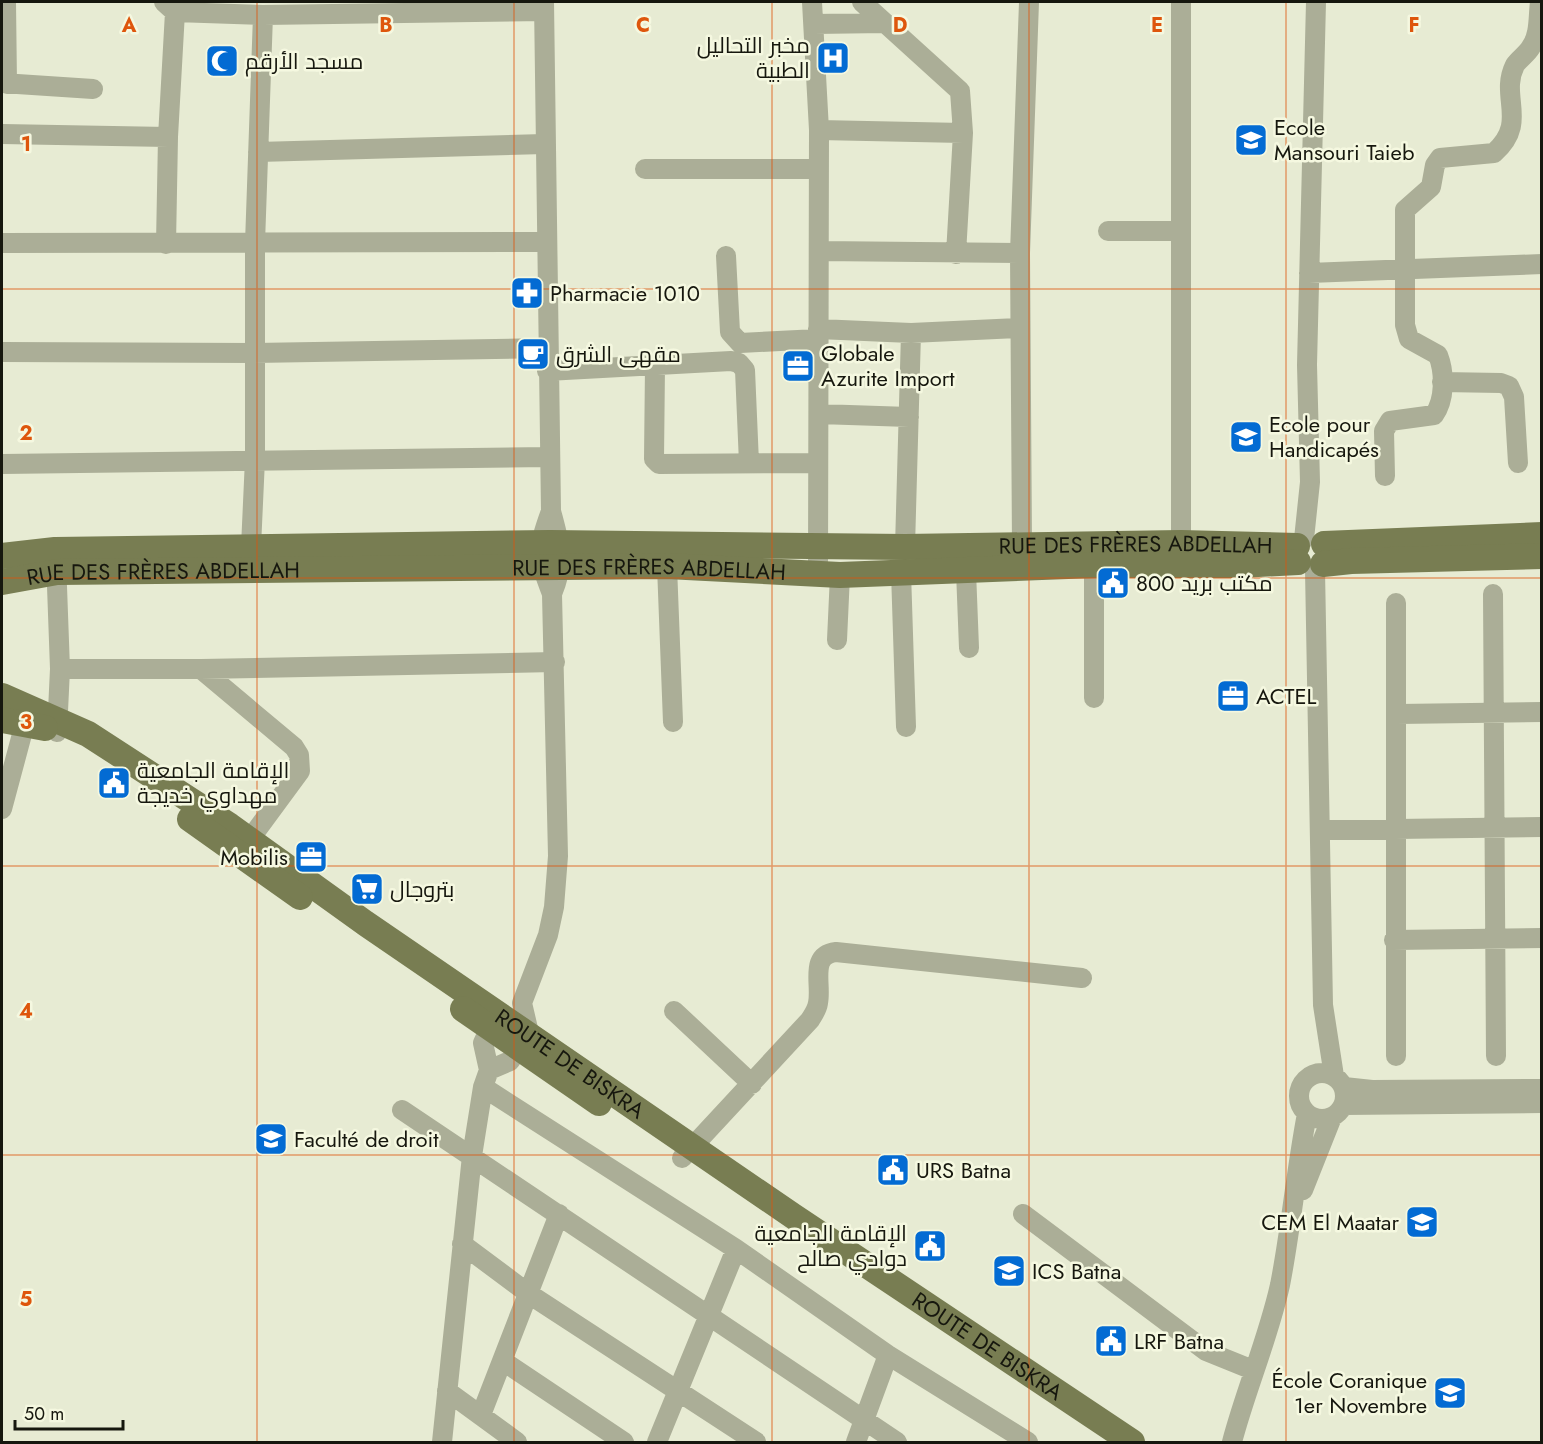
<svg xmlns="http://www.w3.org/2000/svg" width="1543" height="1444" viewBox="0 0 1543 1444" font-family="Jost,Cairo,sans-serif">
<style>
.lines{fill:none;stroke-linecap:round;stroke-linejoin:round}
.minor{stroke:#abae97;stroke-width:20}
.major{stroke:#787d52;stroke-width:26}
.grid{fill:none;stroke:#de560c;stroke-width:1.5;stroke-opacity:0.55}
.labels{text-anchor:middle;stroke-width:5;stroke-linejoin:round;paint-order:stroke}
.poi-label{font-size:22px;fill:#16170e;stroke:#f5f8e0;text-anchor:start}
.street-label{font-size:22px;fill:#16170e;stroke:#f5f8e0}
.grid-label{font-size:20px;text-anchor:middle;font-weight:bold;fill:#de560c;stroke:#f5f8e0;stroke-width:5;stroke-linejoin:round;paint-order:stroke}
</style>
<rect width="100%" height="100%" fill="#e7ebd3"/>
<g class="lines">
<path class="minor" d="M6,2L7,84
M164,2L175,12L263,15L544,11
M544,2L551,511
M812,2L819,130L818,573
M862,2L960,91L963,133L956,254
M1181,2V543
M814,24L885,23
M2,83L93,89
M819,130L963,133
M2,134L168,137
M258,152L544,144
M645,169H818
M1108,231H1181
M2,243L546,242
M166,244L168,137L175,12
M820,251L1020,253
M726,256L730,332L740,343L818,339
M1309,273L1542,264
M818,329L911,333L1019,328
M2,352L254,353L547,348
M655,366L654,459L659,464L817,463
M547,371L731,361L739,363L745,370L749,463
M1442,382L1501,383L1509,386L1514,397L1518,463
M819,414L909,417
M2,464L548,457
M1385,476L1384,431L1390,421L1434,415C1445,400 1445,373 1438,355L1409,339L1405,325V210L1431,187L1435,165L1440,158L1494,153C1529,122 1499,97 1515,65C1519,59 1527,54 1531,47C1540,34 1538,17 1540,2
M551,511C560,545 566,560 552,594C537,555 537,550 551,511Z
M1304,539L1310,482L1307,365L1316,2
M1022,546L1020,253L1029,2
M251,547L255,459V243L263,15
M905,547L911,333
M56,559L60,669L57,732
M1094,565V698
M667,566L673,722
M1315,570L1323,1005L1334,1076
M966,571L969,648
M901,572L906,727
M1493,594L1496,1056
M837,640L840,575
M60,669H201L555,662
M201,669L294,747L299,755L300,771L242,850
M1398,714L1542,712
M2,809L25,723
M1321,830L1542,827
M1394,940L1542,938
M674,1011L752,1084
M1396,1056V603
M489,1070L510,1061L529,1033L522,1003L548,935L554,907L558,856L552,594
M1299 1096a23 23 0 1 1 46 0a23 23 0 1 1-46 0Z
M483,1087L736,1249L888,1355L1028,1442
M1344,1087L1372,1090L1542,1089
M1344,1105L1542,1103
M402,1110L897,1442
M682,1158L810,1020C813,1015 817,1010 818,1003C822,984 809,955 836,952L1082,978
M1303,1190L1332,1117
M1023,1214L1206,1351L1253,1370
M462,1244L529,1294L756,1442
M503,1361L624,1442
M447,1391L517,1442
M481,1415L559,1214
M442,1442L472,1156L483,1087L489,1070L483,1043L496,1015
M657,1442L736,1249
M856,1442L888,1355
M1232,1442C1246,1389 1268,1339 1280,1285C1291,1229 1296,1171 1307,1114"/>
<g class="major">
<path d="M1324,544L1542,535"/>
<path id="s1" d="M2,556L55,550L550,543L905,547L1181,543L1297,546"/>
<path d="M1323,564L1351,561L1542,556"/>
<path id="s2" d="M2,582L57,572L667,566L840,575L1094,565H1240L1298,562"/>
<path id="s3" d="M2,696L88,734L230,826L365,923L793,1216L1132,1442"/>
<path d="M2,720L45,728"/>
<path d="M190,819L300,897"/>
<path d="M463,1009L599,1103"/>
</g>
</g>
<path class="grid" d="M257,2V1442M514,2V1442M772,2V1442M1029,2V1442M1286,2V1442M2,289H1542M2,578H1542M2,866H1542M2,1155H1542"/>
<defs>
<g id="hospital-square" transform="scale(1.725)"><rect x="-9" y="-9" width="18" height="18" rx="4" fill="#036bd3" stroke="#f5f8e0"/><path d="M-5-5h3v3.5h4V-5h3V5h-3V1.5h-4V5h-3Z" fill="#fff"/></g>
<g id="mosque-square" transform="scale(1.725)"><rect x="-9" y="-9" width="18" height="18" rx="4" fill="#036bd3" stroke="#f5f8e0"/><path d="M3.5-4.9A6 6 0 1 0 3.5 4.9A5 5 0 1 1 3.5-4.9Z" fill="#fff"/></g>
<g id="school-square" transform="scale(1.725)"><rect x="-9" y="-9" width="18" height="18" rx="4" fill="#036bd3" stroke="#f5f8e0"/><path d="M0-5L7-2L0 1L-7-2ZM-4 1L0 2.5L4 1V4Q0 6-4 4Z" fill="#fff"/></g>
<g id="pharmacy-square" transform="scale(1.725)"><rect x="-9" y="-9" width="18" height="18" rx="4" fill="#036bd3" stroke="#f5f8e0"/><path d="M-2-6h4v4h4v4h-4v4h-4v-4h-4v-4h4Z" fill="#fff"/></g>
<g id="cafe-square" transform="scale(1.725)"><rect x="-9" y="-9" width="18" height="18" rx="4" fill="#036bd3" stroke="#f5f8e0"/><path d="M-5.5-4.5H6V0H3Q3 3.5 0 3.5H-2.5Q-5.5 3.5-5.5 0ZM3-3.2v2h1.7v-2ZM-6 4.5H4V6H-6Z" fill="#fff"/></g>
<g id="office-square" transform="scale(1.725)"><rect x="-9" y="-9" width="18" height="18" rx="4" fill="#036bd3" stroke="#f5f8e0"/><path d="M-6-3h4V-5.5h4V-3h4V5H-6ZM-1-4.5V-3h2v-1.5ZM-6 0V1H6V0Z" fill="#fff"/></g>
<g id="civic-square" transform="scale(1.725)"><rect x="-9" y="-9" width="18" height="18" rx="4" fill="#036bd3" stroke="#f5f8e0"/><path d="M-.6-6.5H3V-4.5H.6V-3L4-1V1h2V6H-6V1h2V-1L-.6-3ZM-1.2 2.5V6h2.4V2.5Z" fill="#fff"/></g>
<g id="supermarket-square" transform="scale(1.725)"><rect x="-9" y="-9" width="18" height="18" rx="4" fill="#036bd3" stroke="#f5f8e0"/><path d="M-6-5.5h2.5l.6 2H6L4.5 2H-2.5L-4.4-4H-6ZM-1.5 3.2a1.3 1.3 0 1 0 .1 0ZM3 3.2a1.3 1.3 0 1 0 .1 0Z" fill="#fff"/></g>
<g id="university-square" transform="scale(1.725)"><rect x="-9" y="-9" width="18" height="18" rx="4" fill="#036bd3" stroke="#f5f8e0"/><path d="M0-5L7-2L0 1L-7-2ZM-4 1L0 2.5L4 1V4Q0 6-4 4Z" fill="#fff"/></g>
</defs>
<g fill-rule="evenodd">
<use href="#hospital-square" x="833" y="58"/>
<use href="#mosque-square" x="222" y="61"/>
<use href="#school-square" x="1251" y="140"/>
<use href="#pharmacy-square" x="527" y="293"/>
<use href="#cafe-square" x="533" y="354"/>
<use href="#office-square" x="798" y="366"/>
<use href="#school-square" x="1246" y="437"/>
<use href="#civic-square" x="1113" y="583"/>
<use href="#office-square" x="1233" y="696"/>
<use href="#civic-square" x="114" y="783"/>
<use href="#office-square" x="311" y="857"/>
<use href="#supermarket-square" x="367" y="889"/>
<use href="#university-square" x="271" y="1139"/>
<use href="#civic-square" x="893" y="1170"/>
<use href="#school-square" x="1422" y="1222"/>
<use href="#civic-square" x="930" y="1246"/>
<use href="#university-square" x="1009" y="1271"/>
<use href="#civic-square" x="1111" y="1341"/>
<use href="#school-square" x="1450" y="1393"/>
</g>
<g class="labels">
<g class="poi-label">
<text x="810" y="53" text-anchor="end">مخبر التحاليل<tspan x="810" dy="25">الطبية</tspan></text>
<text x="245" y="69">مسجد الأرقم</text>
<text x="1274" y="135">Ecole<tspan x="1274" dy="25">Mansouri Taieb</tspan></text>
<text x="550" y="301">Pharmacie 1010</text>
<text x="821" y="361">Globale<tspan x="821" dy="25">Azurite Import</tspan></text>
<text x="556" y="362">مقهى الشرق</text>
<text x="1269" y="432">Ecole pour<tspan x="1269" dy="25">Handicapés</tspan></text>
<text x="1136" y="591">مكتب بريد 800</text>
<text x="1256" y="704">ACTEL</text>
<text x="137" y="778">الإقامة الجامعية<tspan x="137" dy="25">مهداوي خديجة</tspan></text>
<text x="288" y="865" text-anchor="end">Mobilis</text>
<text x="390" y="897">بتروجال</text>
<text x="294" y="1147">Faculté de droit</text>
<text x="916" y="1178">URS Batna</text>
<text x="1399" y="1230" text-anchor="end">CEM El Maatar</text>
<text x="907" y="1241" text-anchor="end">الإقامة الجامعية<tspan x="907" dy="25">دوادي صالح</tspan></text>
<text x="1032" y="1279">ICS Batna</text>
<text x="1134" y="1349">LRF Batna</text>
<text x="1427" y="1388" text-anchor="end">École Coranique<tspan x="1427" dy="25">1er Novembre</tspan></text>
</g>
<g class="street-label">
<text dy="8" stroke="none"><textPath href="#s1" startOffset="1134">RUE DES FRÈRES ABDELLAH</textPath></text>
<text dy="8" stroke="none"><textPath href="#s2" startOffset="648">RUE DES FRÈRES ABDELLAH</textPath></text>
<text dy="8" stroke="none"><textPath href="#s2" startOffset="162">RUE DES FRÈRES ABDELLAH</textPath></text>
<text dy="8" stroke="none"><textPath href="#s3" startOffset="678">ROUTE DE BISKRA</textPath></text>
<text dy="8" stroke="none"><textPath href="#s3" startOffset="1182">ROUTE DE BISKRA</textPath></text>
</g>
</g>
<g class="grid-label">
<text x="129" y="32">A</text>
<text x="386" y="32">B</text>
<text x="643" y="32">C</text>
<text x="900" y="32">D</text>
<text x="1157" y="32">E</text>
<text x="1414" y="32">F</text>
<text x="26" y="151">1</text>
<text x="26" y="440">2</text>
<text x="26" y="729">3</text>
<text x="26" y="1018">4</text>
<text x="26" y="1306">5</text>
</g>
<rect width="1543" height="1444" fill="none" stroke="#16170e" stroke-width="6"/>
<path d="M15 1420v9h108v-9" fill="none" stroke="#16170e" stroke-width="3"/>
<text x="24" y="1420" font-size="18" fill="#16170e" stroke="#f5f8e0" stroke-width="4.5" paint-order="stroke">50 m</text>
</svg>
